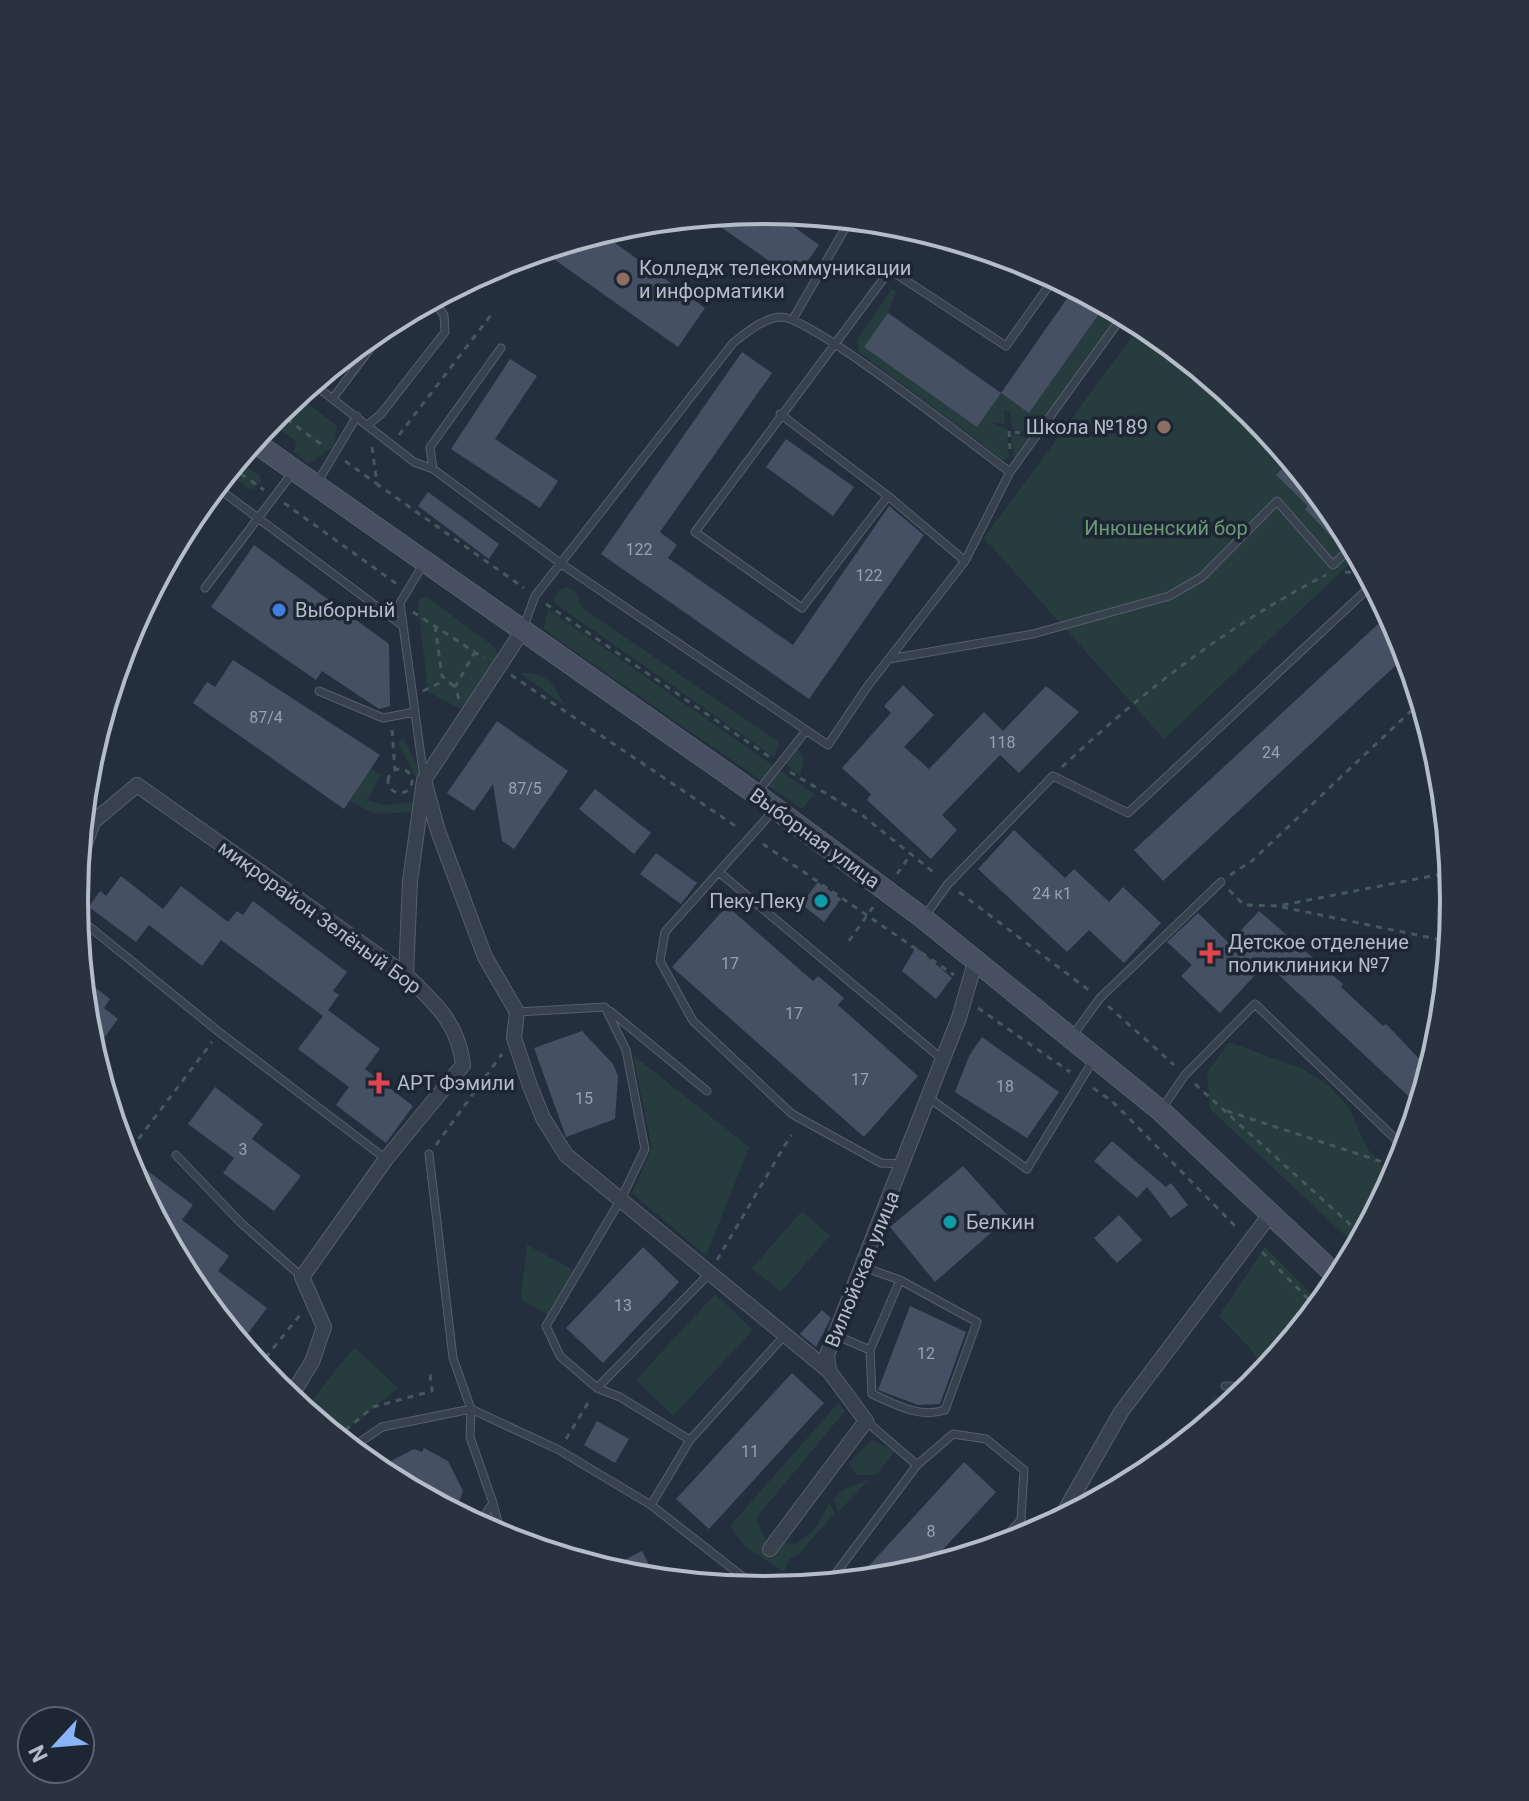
<svg xmlns="http://www.w3.org/2000/svg" width="1529" height="1801" viewBox="0 0 1529 1801" font-family="Roboto,sans-serif">
<style>
.green{fill:#263c3f}
.building{fill:#455162}
.lines{fill:none;stroke-linecap:round;stroke-linejoin:round}
.lane-casing{stroke:#565f6c;stroke-width:9}
.street-casing{stroke:#565f6c;stroke-width:16}
.secondary-casing{stroke:#565f6c;stroke-width:22}
.path{stroke:#44595c;stroke-width:3;stroke-dasharray:6 6;stroke-linecap:butt}
.lane{stroke:#38414e;stroke-width:7}
.street{stroke:#38414e;stroke-width:14}
.secondary{stroke:#465061;stroke-width:20}
.education-dot{fill:#8d6e63;stroke:#1d2633;stroke-width:3}
.shop-dot{fill:#3f7fe0;stroke:#1d2633;stroke-width:3}
.culture-dot{fill:#0f9aa8;stroke:#1d2633;stroke-width:3}
.health-dot{fill:#e0444e;stroke:#1d2633;stroke-width:3}
.labels{text-anchor:middle;stroke-width:7;stroke-linejoin:round;paint-order:stroke}
.number-label{font-size:16px;fill:#98a1af}
.poi-label{font-size:20px;fill:#b4bcc9;stroke:#1d2633;text-anchor:start}
.park-label{font-size:20px;fill:#6b9a76;stroke:#1d2633}
.street-label{font-size:20px;fill:#b4bcc9;stroke:#1d2633}
.rim{fill:none;stroke:#b4bcc9;stroke-width:4}
</style>
<rect width="100%" height="100%" fill="#242f3e"/>
<path class="green" d="M892,289L896,293L888,313L1029,413L1106,304L1122,312L1034,434L1012,429L1010,411H1004L1005,424L993,423L1007,429L1009,457L1003,460L859,352L857,340Z
M1142,323L1253,413L1339,517L1359,555L1164,739L984,538Z
M297,395L337,426L334,446L309,464L294,452L296,441L269,421Z
M1011,434L1032,438L1014,460Z
M237,460L260,476V483L251,490L227,473Z
M568,587L576,592L582,608L779,742L774,757L553,602L559,590Z
M427,597L496,648L498,659L466,705L459,708L428,692L418,606L419,600Z
M548,609L814,794L802,809L550,634L544,629Z
M520,673C544,671 555,684 564,705Z
M403,737L423,778L419,796L413,795L417,780L398,743Z
M796,746L804,758L800,776L784,763Z
M370,768L381,775L367,800L386,805L414,802L415,812L374,814L349,800Z
M1229,1042L1303,1069L1329,1086L1349,1108L1367,1148L1394,1181L1364,1236L1352,1242L1210,1109L1207,1073Z
M633,1055L749,1147L706,1256L632,1193L652,1148Z
M802,1211L830,1236L781,1292L752,1268Z
M527,1245L578,1272L552,1317L521,1299Z
M1265,1247L1322,1305L1266,1372L1250,1348L1219,1316Z
M715,1294L753,1330L673,1416L636,1380Z
M354,1347L398,1388L336,1438L304,1411Z
M1213,1396L1241,1398L1204,1428Z
M838,1403L845,1411L756,1518L770,1549L776,1542L796,1544L815,1529L829,1503L835,1513L797,1556L790,1558L784,1572L745,1546L730,1526Z
M872,1440L895,1451L876,1475H856L849,1463Z
M869,1480L838,1512L834,1499L844,1489Z"/>
<path class="building" d="M772,211L819,245L795,279L705,216Z
M600,232L705,308L678,347L541,250Z
M1075,287L1106,304L1029,413L1001,393Z
M888,313L1001,393L977,427L864,347Z
M742,352L772,373L660,532L677,545L668,558L793,645L889,506L924,535L809,699L601,554Z
M510,359L537,376L495,439L558,481L540,508L451,449Z
M786,439L854,487L833,516L766,467Z
M1291,459L1339,517L1351,540L1342,548L1305,509L1308,506L1276,475Z
M428,492L499,544L489,559L418,506Z
M254,545L389,644L390,706L379,709L322,671L316,680L211,607Z
M1390,613L1408,654L1163,881L1134,850Z
M233,660L380,755L344,809L193,703L207,682L215,687Z
M903,685L934,715L904,747L929,769L984,712L1003,731L1046,686L1079,712L1019,773L1000,755L942,815L957,830L931,859L867,800L871,794L842,768L891,713L884,706Z
M497,721L568,771L514,849L502,841L493,784L474,811L447,793Z
M595,789L651,833L634,854L579,809Z
M1014,830L1065,878L1074,869L1109,902L1123,887L1161,923L1124,963L1089,930L1067,952L978,869Z
M656,853L697,883L681,904L640,874Z
M121,876L163,909L181,886L228,922L237,911L243,915L253,901L347,972L333,991L339,995L328,1010L380,1049L365,1069L413,1106L386,1143L336,1105L349,1087L298,1049L323,1016L221,940L202,966L149,925L136,942L89,907L100,891L106,896Z
M818,882L841,899L824,922L801,904Z
M727,906L813,981L818,976L844,998L838,1005L918,1076L864,1137L672,967Z
M1259,911L1343,984L1341,987L1383,1026L1386,1024L1431,1071L1420,1107L1266,963L1220,1013L1181,976L1192,965L1167,942L1198,913L1229,943Z
M916,947L952,978L936,999L902,971Z
M92,985L110,999L104,1008L118,1019L93,1053L83,996Z
M582,1031L613,1064L618,1076L615,1119L566,1137L534,1048Z
M982,1037L1059,1092L1027,1138L955,1092L969,1056Z
M215,1087L263,1124L252,1139L301,1176L274,1211L223,1173L234,1158L188,1124Z
M1112,1141L1166,1187L1171,1183L1188,1205L1171,1218L1147,1187L1137,1198L1094,1161Z
M141,1166L193,1205L182,1220L229,1256L218,1271L267,1308L240,1344L198,1293L200,1290L189,1282L133,1177Z
M963,1166L1009,1217L935,1282L890,1227Z
M1119,1215L1142,1240L1117,1263L1094,1238Z
M643,1247L679,1282L603,1363L566,1328Z
M910,1306L966,1332L940,1404L918,1405L878,1390Z
M822,1310L831,1318L816,1347L800,1334Z
M792,1373L824,1403L709,1529L676,1499Z
M597,1421L629,1439L615,1463L584,1445Z
M424,1448L448,1461L463,1491L455,1514L381,1475L385,1464L414,1449L422,1452Z
M964,1462L996,1492L924,1570L899,1578L854,1582Z
M642,1551L657,1580L604,1570Z"/>
<g class="lines">
<g class="lane-casing">
<path id="lane" d="M793,319L847,225L837,217
M501,348L430,447L433,469L560,563L828,745L867,687L965,561L1010,472L1124,314
M312,383L414,462L433,469
M333,398L391,321
M780,414L888,496L965,561
M369,424L381,414L445,332L444,315L432,299
M317,483L357,416
M215,486L403,626
M888,496L802,608L695,532L890,270L1006,346L1055,277
M205,588L293,472
M523,629L535,596L733,343C746,333 763,318 781,317C812,317 975,447 1010,472
M889,659L1033,634L1169,596L1202,577L1277,501L1333,565L1354,545
M1418,687L1412,693L1423,704
M319,691L383,718L415,712
M424,778L400,603L424,563
M757,793L805,732
M774,810L665,932L660,961L693,1021L792,1114L881,1163L902,1164
M720,873L942,1059
M76,916L219,1032L386,1159
M925,916L948,884L1053,776L1128,813L1374,583
M610,1011L707,1091
M517,1012L605,1007L626,1050L645,1149L621,1199L546,1326L560,1356L597,1388
M1073,1035L1100,998L1221,882
M929,1098L1027,1169L1094,1059
M1163,1107L1185,1075L1255,1004L1407,1150
M429,1154L453,1358L471,1409L470,1437L493,1503L477,1526
M176,1155L240,1222L302,1277
M863,1267L900,1280L977,1322L945,1410C919,1419 895,1404 872,1394L870,1350
M709,1274L597,1388L620,1397L690,1440L784,1336
M835,1335L870,1350L900,1280
M1225,1386L1254,1387
M350,1449L382,1427L471,1409L559,1450L651,1505L752,1584L766,1591
M917,1465L953,1434L986,1439L1024,1470L1021,1520L994,1549
M493,1503L502,1539
M651,1505L690,1440
M827,1585L917,1465L866,1421"/>
</g>
<g class="street-casing">
<path id="street" d="M424,780L438,831L485,957L517,1012L514,1038L530,1086L543,1118L566,1155L829,1371
M78,863L93,822L137,785L406,975C434,1002 459,1024 463,1065L386,1159L302,1277L324,1327L312,1362L289,1399
M406,975L410,881L424,780L523,630
M1058,1523L1121,1412L1272,1212
M770,1549L866,1421L829,1371L827,1355L959,1018L976,959"/>
</g>
<g class="secondary-casing">
<path id="secondary" d="M253,441L756,794L923,918L1161,1111L1341,1280"/>
</g>
<path class="path" d="M277,412L325,447
M399,435L491,315
M372,447L377,484L524,588
M1010,449L1009,431L1020,433
M345,461L377,484
M231,467L264,490
M284,503L398,585
M1345,572L1365,573
M546,604L771,758
M413,612L484,658
M435,626L442,676L455,687
M511,675L740,829
M423,691L444,681
M459,699L455,687L475,652
M392,730L395,770
M1062,767C1142,692 1228,625 1326,575
M388 781a12 12 0 1 1 24 0a12 12 0 1 1-24 0Z
M790,772L862,815L937,875
M763,844L954,975
M897,874L911,854
M1230,875L1253,860L1411,711
M1229,890L1244,905L1278,906L1452,872
M959,892L1090,991
M1282,907L1451,942
M849,941L873,907
M1108,1006L1174,1065
M978,1008L1070,1072
M1195,1084L1364,1237
M1093,1088L1112,1101L1239,1230
M1227,1111L1401,1168
M436,1145L502,1054
M124,1158L212,1042
M1262,1252L1318,1309
M717,1260L791,1135
M258,1367L300,1315
M336,1438L373,1407L432,1391L430,1373
M566,1439L591,1398"/>
<use href="#lane" class="lane"/>
<use href="#street" class="street"/>
<use href="#secondary" class="secondary"/>
</g>
<g class="education-dot">
<circle cx="623" cy="279" r="8"/>
<circle cx="1164" cy="427" r="8"/>
</g>
<circle class="shop-dot" cx="279" cy="610" r="8"/>
<g class="culture-dot">
<circle cx="821" cy="901" r="8"/>
<circle cx="950" cy="1222" r="8"/>
</g>
<g class="health-dot">
<path d="M1206 941h8v8h8v8h-8v8h-8v-8h-8v-8h8z"/>
<path d="M375 1071h8v8h8v8h-8v8h-8v-8h-8v-8h8z"/>
</g>
<g class="labels">
<g class="number-label">
<text x="639" y="555">122</text>
<text x="869" y="581">122</text>
<text x="266" y="723">87/4</text>
<text x="1002" y="748">118</text>
<text x="1271" y="758">24</text>
<text x="525" y="794">87/5</text>
<text x="1052" y="899">24 к1</text>
<text x="730" y="969">17</text>
<text x="794" y="1019">17</text>
<text x="860" y="1085">17</text>
<text x="1005" y="1092">18</text>
<text x="584" y="1104">15</text>
<text x="243" y="1155">3</text>
<text x="623" y="1311">13</text>
<text x="926" y="1359">12</text>
<text x="750" y="1457">11</text>
<text x="931" y="1537">8</text>
</g>
<g class="poi-label">
<text x="639" y="275">Колледж телекоммуникации<tspan x="639" dy="23">и информатики</tspan></text>
<text x="1148" y="434" text-anchor="end">Школа №189</text>
<text x="295" y="617">Выборный</text>
<text x="805" y="908" text-anchor="end">Пеку-Пеку</text>
<text x="1228" y="949">Детское отделение<tspan x="1228" dy="23">поликлиники №7</tspan></text>
<text x="397" y="1090">АРТ Фэмили</text>
<text x="966" y="1229">Белкин</text>
</g>
<g class="park-label">
<text x="1166" y="535">Инюшенский бор</text>
</g>
<g class="street-label">
<text transform="translate(815 838) rotate(36)" y="7">Выборная улица</text>
<text transform="translate(320 917) rotate(36)" y="7">микрорайон Зелёный Бор</text>
<text transform="translate(862 1269) rotate(-68)" y="7">Вилюйская улица</text>
</g>
</g>
<path d="M0 0H1529V1801H0ZM88 900a676 676 0 1 1 1352 0a676 676 0 1 1-1352 0Z" fill="#29323f" fill-rule="evenodd"/>
<path class="rim" d="M88 900a676 676 0 1 1 1352 0a676 676 0 1 1-1352 0Z"/>
<g transform="translate(56 1745) rotate(244)"><circle r="38" fill="#1d2633" stroke="#59626f" stroke-width="2"/>
<path d="M0-6L14 30L0 20L-14 30Z" fill="#8ab4f8"/>
<text y="-12" font-size="22" font-weight="bold" text-anchor="middle" fill="#b4bcc9">N</text>
</g>
</svg>
